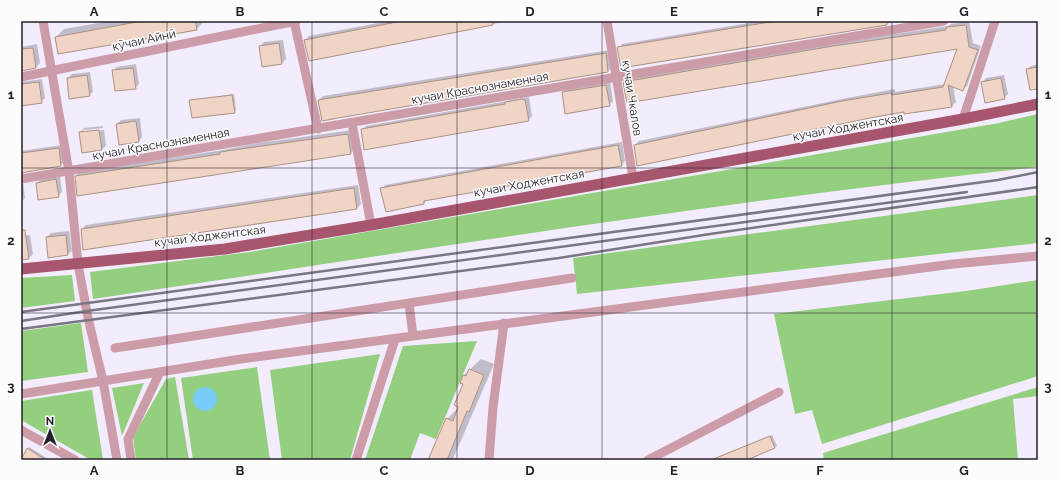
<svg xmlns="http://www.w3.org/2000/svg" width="1059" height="481" viewBox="0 0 1059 481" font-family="Raleway,sans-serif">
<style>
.green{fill:#94ce7f}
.water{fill:#78cdf8}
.shadow{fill:#0003}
.building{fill:#f0d4c5;stroke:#ac9284}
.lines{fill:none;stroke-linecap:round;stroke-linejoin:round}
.minor{stroke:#cc9da8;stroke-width:9}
.major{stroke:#a8566e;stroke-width:11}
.rail{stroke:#7b7683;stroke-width:2.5}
.grid{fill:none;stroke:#25212b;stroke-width:1;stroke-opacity:0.55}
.labels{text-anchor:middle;stroke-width:3;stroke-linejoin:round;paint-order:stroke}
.street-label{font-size:12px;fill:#25212b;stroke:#fcfcfc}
.neatline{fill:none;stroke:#25212b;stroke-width:1.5}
.grid-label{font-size:13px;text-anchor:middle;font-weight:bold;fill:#25212b}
</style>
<rect width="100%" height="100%" fill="#f2ecfc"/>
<path class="green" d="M1038,114V167C722,201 408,252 93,299L90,272L250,252L999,123Z
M1038,195V243L577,294L573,258Z
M72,275L75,301L21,308V278Z
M1038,280V376L822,444L812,410L795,414L774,314L966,291Z
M81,323L88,372L21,381V331Z
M477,341L436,439L420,433L410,460H365L403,346Z
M380,354L350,460H282L270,370Z
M257,367L270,460H193L181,378Z
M175,377L189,460H136L133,437L166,379Z
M144,383L122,436L112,388Z
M1038,387V396L1013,399L1018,460H824L823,453Z
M92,390L103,460H91L21,420V401Z"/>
<path class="water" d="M193 399a12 12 0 1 1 24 0a12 12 0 1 1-24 0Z"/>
<path class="shadow" d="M110,21H204L197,29L56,37L64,29Z
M389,21H509L310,59L305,40L309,36Z
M761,21H902L622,67L619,48L622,44Z
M969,21L973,43L981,46L967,86L963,89L953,86L956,102L952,106L905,113L904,111L635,145L639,141L847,98L895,89V92L945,84L959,47L624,82L628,78L837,43L948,26L951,24Z
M283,40L286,59L282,63L260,46L264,42Z
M37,44L40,63L36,67L21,69V47Z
M610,50L612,68L608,71L323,120L319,100L323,96Z
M136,64L139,84L135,88L114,70L117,67Z
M1038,64V88L1027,70L1031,66Z
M90,72L93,92L89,95L68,78L72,74Z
M1004,75L1008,94L1004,98L982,82L986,78Z
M42,79L45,98L41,102L21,105V82Z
M610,82L613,101L609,105L563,93L567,89Z
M234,94L236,110L234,112L190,101Z
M529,97L532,116L528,120L362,130L366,126Z
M140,118L142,137L139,141L117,124L121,120Z
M103,126V128L83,130V132L104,130L106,146L102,149L83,152L80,132L84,128Z
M352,130L355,149L351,153L76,176L80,172L223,150L252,144Z
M622,142L625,161L622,165L427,200L424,203L382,189L385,185Z
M62,145L65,161L61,165L21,172V151Z
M60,176L62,192L58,196L37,183L41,179Z
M21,179L23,181L25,198L21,202Z
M358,185L361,204L357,208L82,229L86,225Z
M69,231L72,251L68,254L47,237L51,233Z
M30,235L33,254L29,258L21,259V236Z
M481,359L494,364L453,459L456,460H429L447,419L459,407L464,384V375Z
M772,435L777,446L775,447L744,460H710Z
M29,447L50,460H21Z"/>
<path class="building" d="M142,21H195L197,30L58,54L55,37Z
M402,21H493V25L309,61L304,40Z
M776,21H887V25L621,68L617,47Z
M966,25L969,47L978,50L963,91L948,85L952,107L904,114V112L875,117L637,166L634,145L842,101L891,93L892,95L943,87L957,49L627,103L623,82L833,46L946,30V27Z
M279,43L282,64L262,67L259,46Z
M33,48L36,68L21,71V49Z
M606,53L608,72L338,118L322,121L318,100Z
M1038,67V89L1030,90L1026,69Z
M133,68L136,89L115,91L112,70Z
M87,75L90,96L69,99L67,78Z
M1001,78L1005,99L985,103L981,82Z
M39,82L42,103L21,106V84Z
M606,85L610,106L565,114L562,92Z
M232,95L235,113L192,118L189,100Z
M522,99L525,100L529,121L364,150L361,129L505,104V102Z
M136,121L139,142L119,145L116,124Z
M99,130L102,150L82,153L79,132Z
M348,134L351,154L77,196L75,176L220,154V152L248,148Z
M618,145L622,166L424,201V204L386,212L380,188Z
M59,148L61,166L21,173V153Z
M56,179L59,197L38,200L36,183Z
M354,188L357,209L83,250L81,229Z
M21,230H25L29,259L21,260Z
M66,235L68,255L48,258L46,237Z
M469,369L484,375L469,412L467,411L447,460H428L446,418L453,421L458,407L454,405L463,384L460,383L463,375L466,376Z
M770,436L775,448L747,460H711Z
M27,448L46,460H21Z"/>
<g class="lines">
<path class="minor" d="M43,21L69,172L78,264L88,318L103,381L117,460
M294,21L318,129
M607,21L633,178
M21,77L296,21
M963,119L995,21
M352,123L371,225
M21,179L944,21
M409,304L413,335
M115,348L572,278
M21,394L241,359L953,264L1038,256
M21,430L75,460
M131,460L128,439L160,372
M356,460L395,339
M489,460L493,407L504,323
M648,460L779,392"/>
<path class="major" d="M21,269L225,249L371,225L963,119L1038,104"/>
<path class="rail" d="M21,312L998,180L1038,172
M21,321L87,311L967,192
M21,329L559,258L710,234L1038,187"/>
</g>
<path class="grid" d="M167,21V460M312,21V460M457,21V460M602,21V460M747,21V460M892,21V460M21,168H1038M21,313H1038"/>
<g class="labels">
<g class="street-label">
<text transform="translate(144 40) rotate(-12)" y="4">кӯчаи Айнӣ</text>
<text transform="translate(480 88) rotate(-10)" y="4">кучаи Краснознаменная</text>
<text transform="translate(632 98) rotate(81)" y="4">кучаи Чкалов</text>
<text transform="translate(848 127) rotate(-10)" y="4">кучаи Ходжентская</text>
<text transform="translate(161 144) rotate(-10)" y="4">кучаи Краснознаменная</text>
<text transform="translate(529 183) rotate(-10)" y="4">кучаи Ходжентская</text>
<text transform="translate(210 236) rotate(-7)" y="4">кучаи Ходжентская</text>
</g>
</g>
<rect width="1059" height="481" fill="none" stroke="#fcfcfc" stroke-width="44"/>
<g transform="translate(50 431)" stroke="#fcfcfc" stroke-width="3" paint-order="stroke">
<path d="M0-3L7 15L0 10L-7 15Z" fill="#25212b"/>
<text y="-6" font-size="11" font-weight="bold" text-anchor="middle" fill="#25212b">N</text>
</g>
<rect x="22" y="22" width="1015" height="437" class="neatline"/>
<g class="grid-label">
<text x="94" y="16">A</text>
<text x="240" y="16">B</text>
<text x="384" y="16">C</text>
<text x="530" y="16">D</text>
<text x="674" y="16">E</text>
<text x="820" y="16">F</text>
<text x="964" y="16">G</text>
<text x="11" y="99">1</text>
<text x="1048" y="99">1</text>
<text x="11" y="245">2</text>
<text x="1048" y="245">2</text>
<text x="11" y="391">3</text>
<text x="1048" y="391">3</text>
<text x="94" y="475">A</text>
<text x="240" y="475">B</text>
<text x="384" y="475">C</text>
<text x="530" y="475">D</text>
<text x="674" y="475">E</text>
<text x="820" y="475">F</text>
<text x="964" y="475">G</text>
</g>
</svg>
